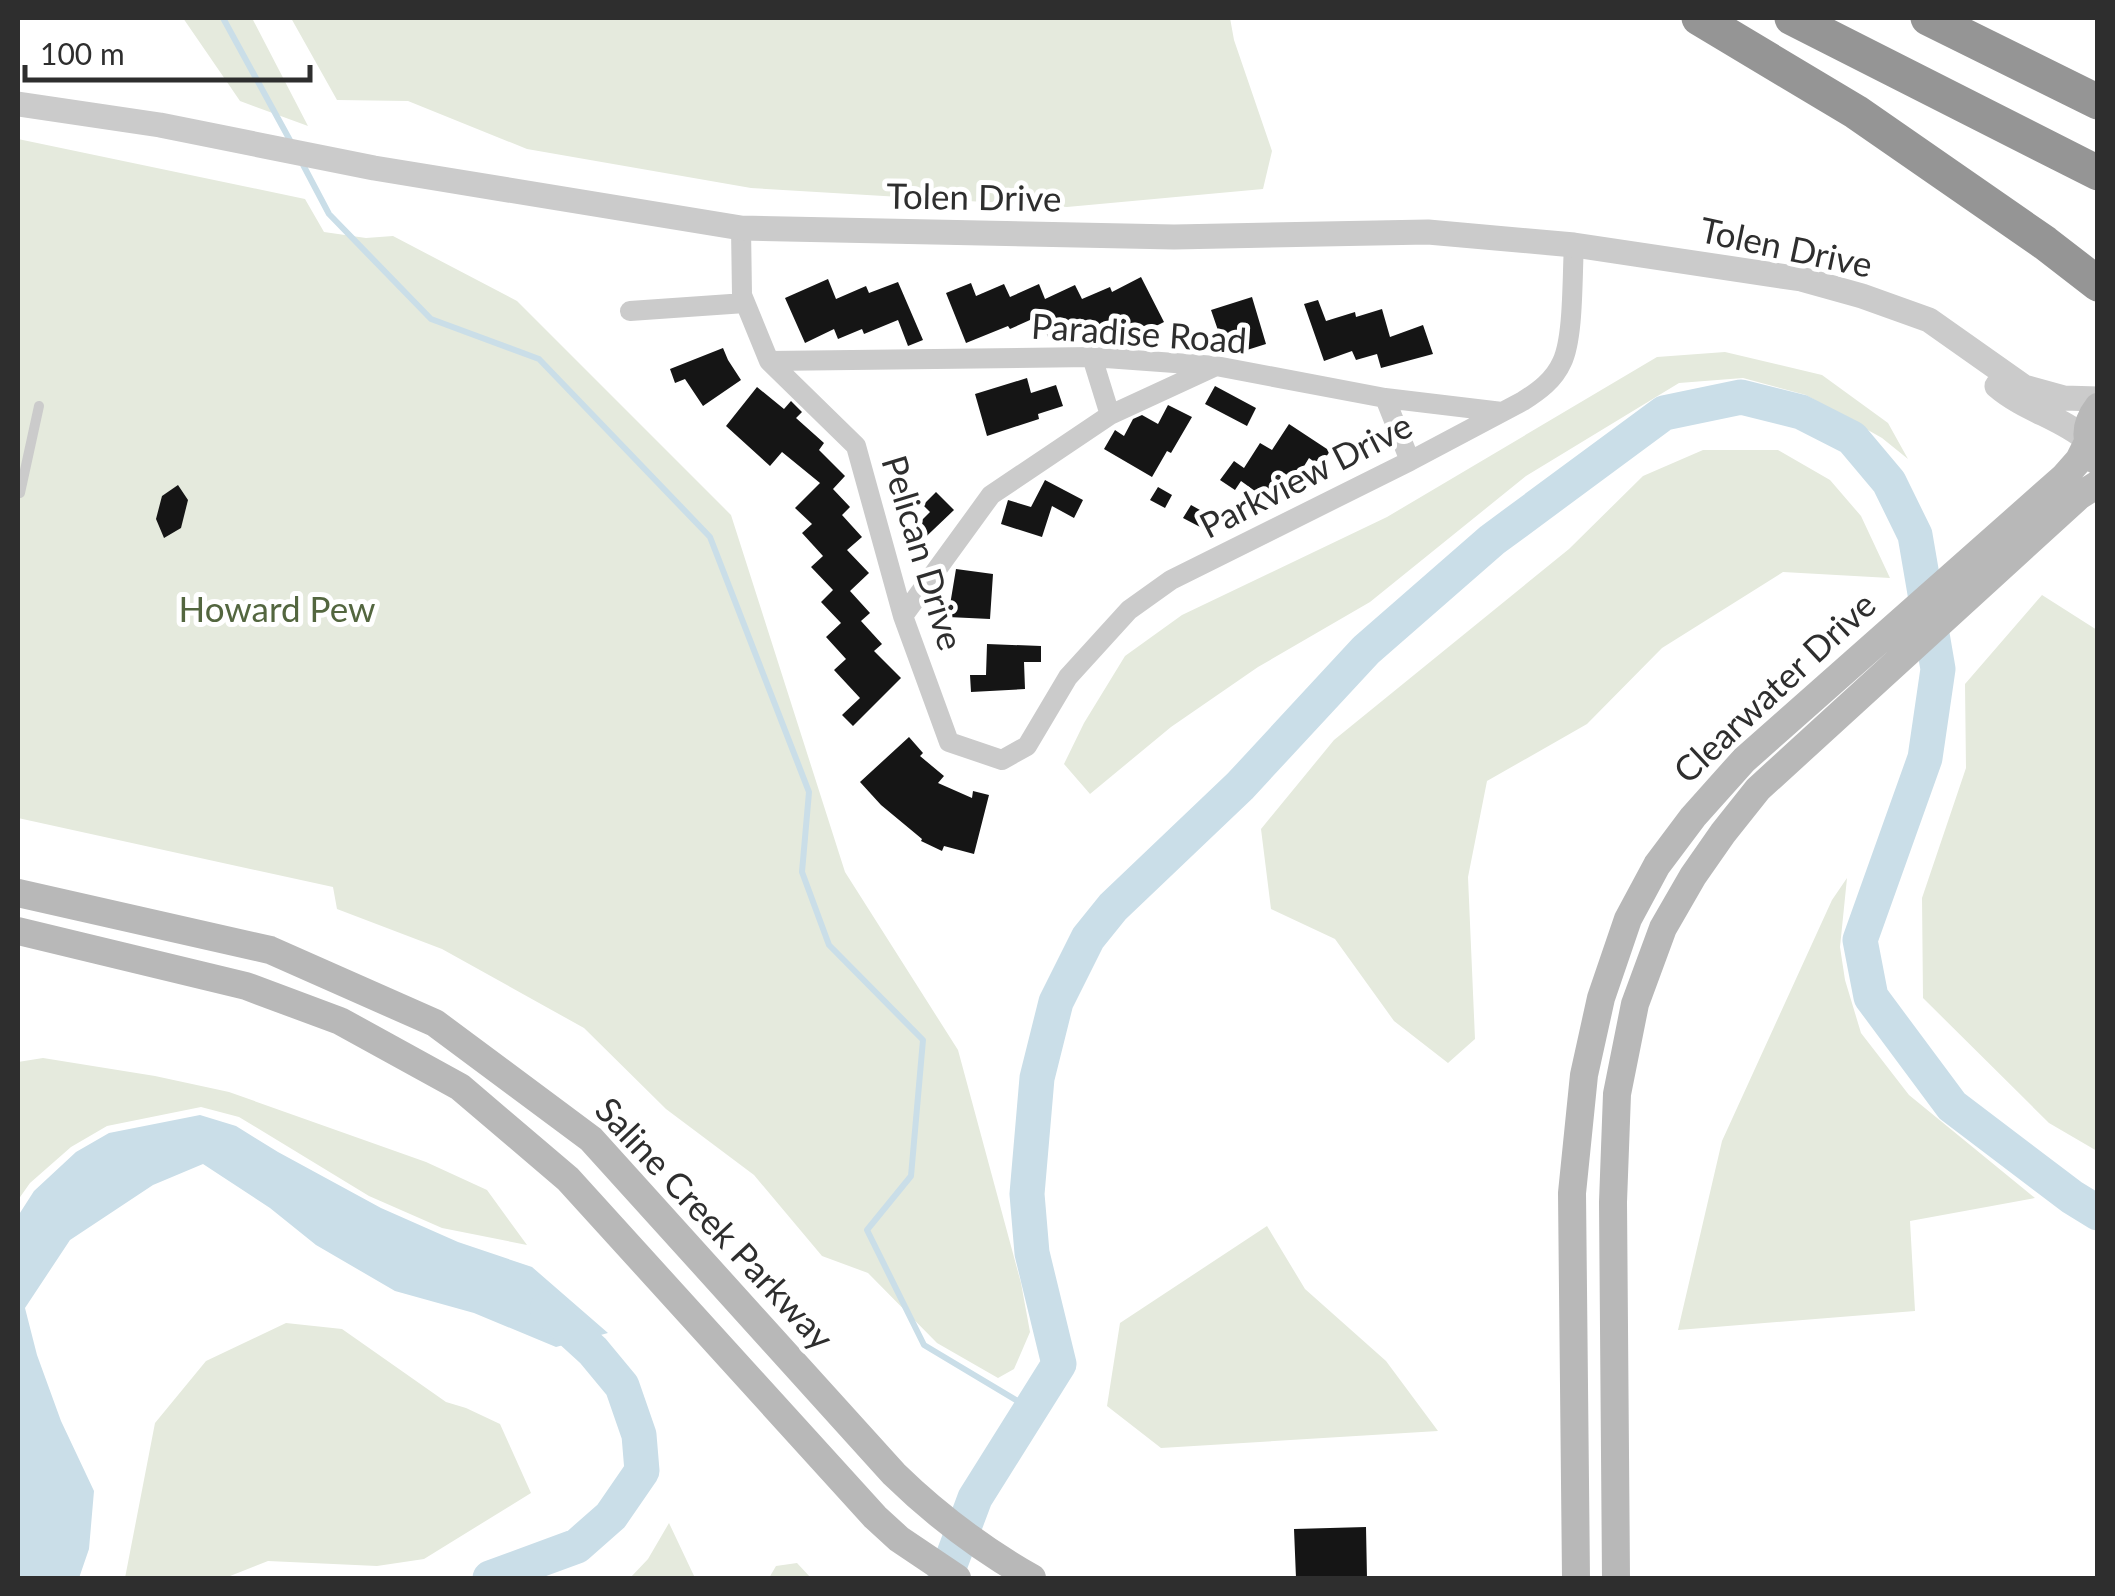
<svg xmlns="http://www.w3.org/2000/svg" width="2115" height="1596" viewBox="0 0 2115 1596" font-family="Lato,sans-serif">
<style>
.green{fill:#e5eadd}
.water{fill:#cadee8}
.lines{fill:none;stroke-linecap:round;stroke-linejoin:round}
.stream{stroke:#cadee8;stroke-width:6}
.river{stroke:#cadee8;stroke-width:35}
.building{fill:#151515}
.service{stroke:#cbcbcb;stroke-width:10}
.minor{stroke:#cbcbcb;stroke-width:20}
.tertiary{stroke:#cbcbcb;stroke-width:25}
.secondary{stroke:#b8b8b8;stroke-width:28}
.motorway{stroke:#959595;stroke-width:35}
.labels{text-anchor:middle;stroke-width:10;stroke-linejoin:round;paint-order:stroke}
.street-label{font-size:35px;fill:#2e2e2e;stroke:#fff}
.park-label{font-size:35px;fill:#53663f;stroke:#fff}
</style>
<rect width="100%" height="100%" fill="#fff"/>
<path class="green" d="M183,18H252L308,126L240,101Z
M291,18H1230L1234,40L1272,151L1263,189L1067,207L751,188L527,149L408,101L337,100Z
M18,139L305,199L324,232L366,238L393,236L517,301L731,515L845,872L958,1050L1021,1283L1030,1332L1014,1369L998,1378L937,1343L868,1273L822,1256L754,1175L666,1109L584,1028L442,949L337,909L333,887L18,818Z
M1725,352L1822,375L1888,423L1908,459L1882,438L1806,395L1743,378L1679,383L1526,476L1370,602L1258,667L1171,727L1090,794L1064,764L1084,723L1125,656L1182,615L1387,517L1657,357Z
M1703,450H1778L1830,480L1861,516L1890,578L1783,572L1662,648L1587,724L1487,781L1468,877L1475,1039L1448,1063L1394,1021L1335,939L1271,909L1261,829L1334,740L1569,549L1643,476Z
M2042,595L2097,630V1151L2049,1123L1923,998L1922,898L1966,768L1965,684Z
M1847,878L1840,947L1845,980L1861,1033L1909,1095L2035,1198L1910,1221L1915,1311L1678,1330L1722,1141L1832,900Z
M43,1058L155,1076L229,1092L426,1162L487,1190L527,1245L442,1228L369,1196L239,1117L201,1107L107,1126L71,1147L30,1183L18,1200V1062Z
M1267,1226L1305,1289L1386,1361L1438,1431L1161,1448L1107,1406L1120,1323Z
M286,1323L342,1329L446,1402L466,1408L500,1424L531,1493L424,1559L377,1566L268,1561L225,1578H125L155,1423L206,1361Z
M669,1523L695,1578H630L648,1559Z
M797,1563L811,1578H769L776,1566Z"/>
<path class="water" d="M200,1115L236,1126L278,1152L381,1208L458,1242L532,1267L608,1333L556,1347L474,1313L395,1291L316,1245L270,1208L203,1164L153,1185L70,1240L25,1308L37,1355L61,1421L94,1491L89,1549L79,1578H18V1216L34,1191L76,1152L109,1133Z"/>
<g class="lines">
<path class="stream" d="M223,18L292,144
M300,159L329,214L431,319L539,359L710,537L809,792L802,872L829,945L923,1040L911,1176L867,1230L924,1345L1031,1409"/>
<path class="river" d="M490,1578L577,1546L611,1516L642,1471L639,1435L622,1386L593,1351L547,1309
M945,1578L975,1498L1059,1364L1032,1253L1027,1194L1037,1078L1056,1002L1088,938L1113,907L1240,786L1366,650L1492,540L1664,413L1741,397L1801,412L1852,438L1889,482L1915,535L1938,669L1925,758L1860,940L1871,997L1952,1106L2072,1197L2098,1213"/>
</g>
<path class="building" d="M1141,277L1164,322L1142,333L1138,325L1116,335L1110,320L1081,332L1077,325L1048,337L1039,316L1010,329L1008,326L966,343L946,293L971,283L976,296L1004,284L1010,297L1039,284L1045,299L1075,285L1082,299L1110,287L1112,292Z
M828,279L836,299L866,286L869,293L898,282L923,340L908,346L898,320L864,334L862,329L838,339L834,329L805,343L785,298Z
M1252,297L1266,344L1247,350L1242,332L1221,339L1211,310Z
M1318,300L1326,321L1355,312L1356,317L1382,309L1390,337L1423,325L1433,354L1381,368L1377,354L1356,360L1352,351L1324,361L1304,304Z
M723,348L728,360L741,380L703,406L685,379L675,383L670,369Z
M1027,378L1031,393L1056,385L1063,406L1038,414L1039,419L987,436L975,394Z
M1215,386L1256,408L1247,426L1205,404Z
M757,387L784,409L791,401L802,412L796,418L824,443L819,450L845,476L833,489L850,507L842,515L862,537L847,550L869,573L850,591L870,613L861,621L882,644L874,651L901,678L853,726L842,715L860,698L834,670L846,659L826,637L841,623L821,602L833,590L811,567L823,556L802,533L812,524L795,508L820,483L782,452L770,466L726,426Z
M1168,405L1192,417L1171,453L1167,451L1152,477L1104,449L1115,430L1124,436L1133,419L1142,415L1158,424Z
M1289,424L1330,451L1320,466L1309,458L1295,481L1284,473L1266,499L1241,481L1235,490L1220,480L1234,461L1244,468L1260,443L1272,450Z
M1045,480L1083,500L1074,518L1052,506L1042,537L1001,524L1008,500L1031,507Z
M178,485L188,500L181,528L164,538L156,519L162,496Z
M1158,487L1172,495L1165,508L1150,500Z
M936,492L954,510L912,550L902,540L930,512L923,505Z
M1191,505L1209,515L1202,528L1183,518Z
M956,569L993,574L990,619L948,617Z
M987,644L1041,646V662H1024L1025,689L971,692L970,675H986Z
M909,737L923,753L920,756L944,776L938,783L972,798L973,791L989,795L974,854L944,846L942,851L921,841L922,839L881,805L860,782Z
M1366,1527L1367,1578H1296L1294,1529Z"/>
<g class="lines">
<path class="service" d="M18,492L20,493L39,406"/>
<path class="minor" d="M741,228L742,295L769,361L856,446L903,616L949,742L1002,760L1027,746L1068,677L1129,610L1171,580L1410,461L1523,401C1539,391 1554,380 1562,362C1574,337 1572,275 1574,245
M630,311L745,303
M1092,357L1110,415
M769,361L1092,357L1216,366L1385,398L1502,412
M1385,398L1410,461
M903,616L991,495L1110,415L1214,367"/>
<path class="tertiary" d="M18,104L160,125L374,168L741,228L1174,237L1428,232L1574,245L1801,279L1862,296L1929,320L2024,387L2064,398L2098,399
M1997,386C2025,410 2060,417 2086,439"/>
<path class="secondary" d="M2096,460C2084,441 2084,425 2098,407
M18,893L270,950L435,1023L591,1139L894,1474C936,1515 981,1549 1032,1578
M18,931L246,986L340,1021L460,1087L568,1179L875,1517L899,1539L957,1578
M1576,1578L1572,1193L1584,1075L1601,998L1628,919L1657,865L1693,817L1744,760L2064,477L2079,460L2087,444
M1616,1578L1613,1202L1617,1094L1635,1004L1663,928L1693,876L1723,833L1758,789L2079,496L2098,484"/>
<path class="motorway" d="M1699,18L1856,112L2045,243L2098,284
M1792,18L2098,173
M1928,18L2098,102"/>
</g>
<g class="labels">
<g class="street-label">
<text transform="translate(974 198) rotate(1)" y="12">Tolen Drive</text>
<text transform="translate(1786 248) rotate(12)" y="12">Tolen Drive</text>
<text transform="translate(1139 334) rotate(4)" y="12">Paradise Road</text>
<text transform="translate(1306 476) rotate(-27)" y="12">Parkview Drive</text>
<text transform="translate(922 553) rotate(73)" y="12">Pelican Drive</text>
<text transform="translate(1775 688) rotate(-43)" y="12">Clearwater Drive</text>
<text transform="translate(714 1224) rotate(47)" y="12">Saline Creek Parkway</text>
</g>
<g class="park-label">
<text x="277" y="622">Howard Pew</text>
</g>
</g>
<rect width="2115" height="1596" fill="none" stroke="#2e2e2e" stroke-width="40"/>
<path d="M25 65v15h285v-15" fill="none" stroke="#2e2e2e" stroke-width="5"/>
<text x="40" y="65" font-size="30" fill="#2e2e2e" stroke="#ffffff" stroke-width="8" paint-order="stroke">100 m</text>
</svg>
